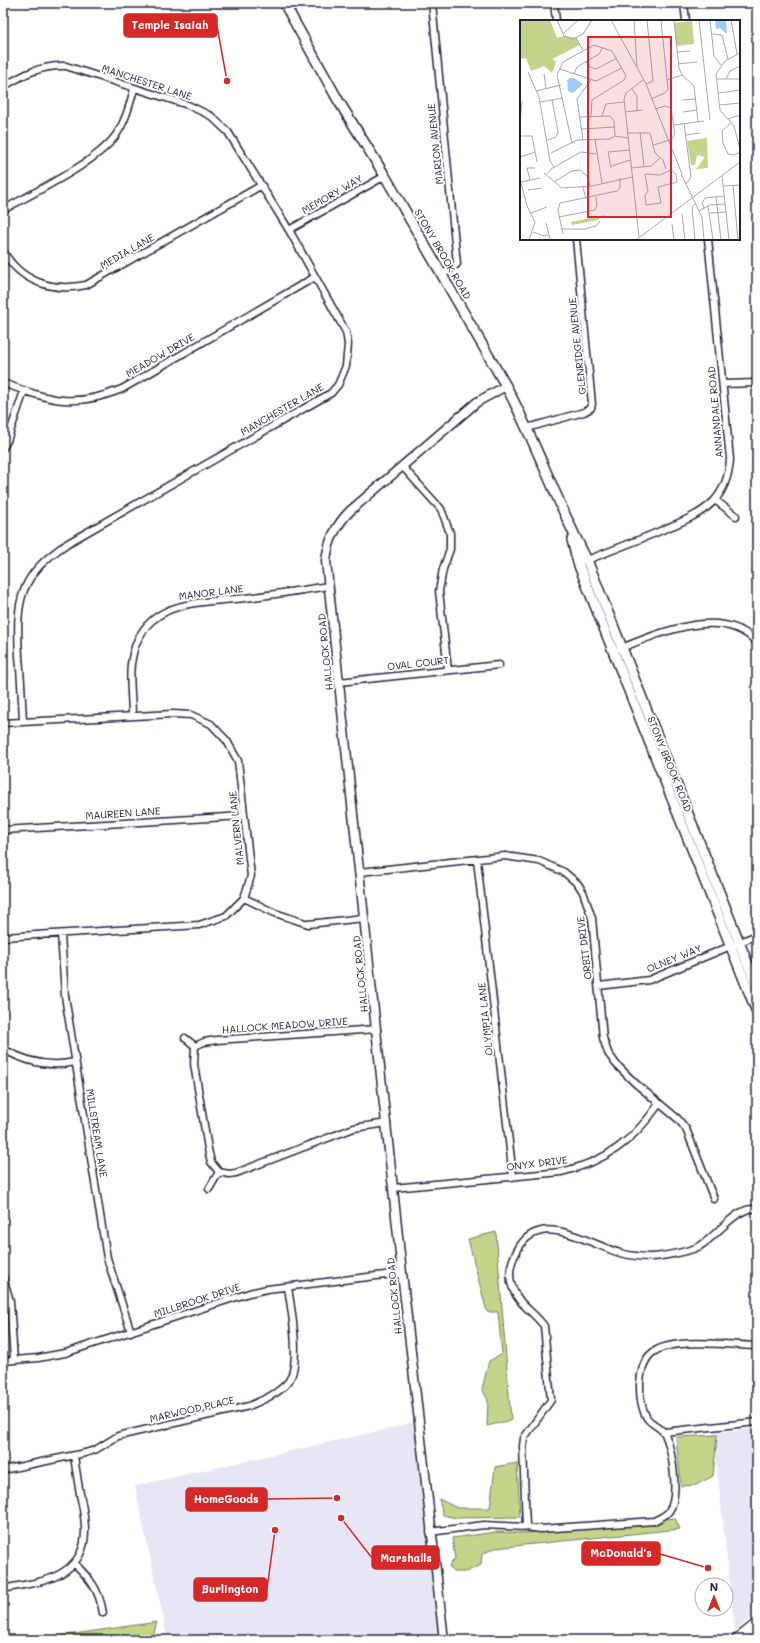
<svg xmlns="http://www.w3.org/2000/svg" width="760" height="1643" viewBox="0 0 760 1643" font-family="Mali,sans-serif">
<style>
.built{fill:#e6e6f5}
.green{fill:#c3d58a;stroke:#727c62}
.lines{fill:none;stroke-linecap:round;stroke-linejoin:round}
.minor-casing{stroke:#22223b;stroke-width:9}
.tertiary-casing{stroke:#22223b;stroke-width:11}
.secondary-casing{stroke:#22223b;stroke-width:12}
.trunk-casing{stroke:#22223b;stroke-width:13}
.minor{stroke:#fff;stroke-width:6}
.tertiary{stroke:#fff;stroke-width:8}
.secondary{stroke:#fff;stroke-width:9}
.trunk{stroke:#fff;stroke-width:10}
.labels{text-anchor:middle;stroke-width:4;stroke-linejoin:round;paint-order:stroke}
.street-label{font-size:10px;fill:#22223b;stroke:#fff}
.inset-road{fill:none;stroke:#a7a7b1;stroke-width:1}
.view{fill:#d62828;fill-opacity:0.15;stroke:#d62828;stroke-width:2}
.inset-edge{fill:none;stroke:#22223b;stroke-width:2}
.leader{fill:none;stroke:#d62828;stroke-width:1.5}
.callout-dot{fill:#d62828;stroke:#fff;stroke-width:1.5}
.callout{fill:#d62828;stroke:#d62828;stroke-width:1.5}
.callout-label{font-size:11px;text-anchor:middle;font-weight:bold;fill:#fff}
</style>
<rect width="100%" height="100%" fill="#fff"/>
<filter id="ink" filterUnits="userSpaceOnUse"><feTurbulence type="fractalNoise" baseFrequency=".025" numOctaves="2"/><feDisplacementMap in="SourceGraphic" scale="8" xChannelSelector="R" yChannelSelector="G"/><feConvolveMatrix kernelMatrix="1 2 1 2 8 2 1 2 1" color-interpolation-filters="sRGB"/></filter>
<g filter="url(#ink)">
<path class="built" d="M418,1420L444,1640H168L135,1486L401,1426Z
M757,1428V1613L735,1631L713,1433Z"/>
<path class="green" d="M496,1232L511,1420L487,1426L488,1400L482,1389L489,1361L502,1354L498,1312H487L468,1239Z
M717,1435L713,1476L696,1485L681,1486L676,1437Z
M517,1463L520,1517L456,1518L443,1515L439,1499L457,1508H490L495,1467Z
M675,1518L680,1529L495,1548L482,1554L481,1565L466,1572H453L449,1566L455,1558L452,1538L496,1532L526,1533Z
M157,1622L152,1640H35L46,1638Z"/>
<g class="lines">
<g class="minor-casing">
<path id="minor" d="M432,3L457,264L442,275
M554,3L556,21
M684,3L686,21
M3,87C24,74 41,65 66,66L188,105L211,116L228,132L289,230L346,332L348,344L346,366L338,385L331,393L68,543C18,576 16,601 19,656C21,678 22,700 23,721
M3,210C34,192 101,161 118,132C126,119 130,104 134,89
M289,230L385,176
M3,251C21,282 52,292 86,285L262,185
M3,383C50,400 73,409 122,389L315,277
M723,384L757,383
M527,428L584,412L591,408L592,404L576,239
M3,448L7,441L24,391
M402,466L441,509L450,533V549L443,569L439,591L448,670
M715,500L736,516
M585,561C612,550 640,540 667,528C684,521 701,514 714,501C725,489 729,473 730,459L708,239
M619,649C657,634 723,604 757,643
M339,682L499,665
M132,716C132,699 129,680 131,664C139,604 187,603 235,599C266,596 297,591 328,586
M3,723L173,714L191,715L211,724L227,741L238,761L251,876L244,898L226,916L199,925L3,937
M3,830L244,816
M477,860L513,1177
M360,872L505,856L539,861L564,872L578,884L583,892L592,918L603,1038L608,1053L616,1064L635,1083L678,1119L686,1129L714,1199
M244,898L275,913L308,924L364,918
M61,934L65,996L107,1258L131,1332
M599,986L649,980L757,935
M185,1038L195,1046
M195,1046L204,1042L217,1040L377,1029
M195,1046L194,1064L208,1149L211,1162L219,1172
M3,1049C26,1062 49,1068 75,1062
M219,1172L229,1174L236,1173L354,1128L387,1123
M393,1188L561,1172C607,1161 632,1142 659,1104
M209,1189L219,1172
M757,1209C737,1205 716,1237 700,1246C688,1252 674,1254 662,1256C649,1258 632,1256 620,1253C588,1244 539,1208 517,1251C510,1263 508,1277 513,1289C519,1305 535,1313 544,1326L551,1400L524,1438L523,1446L526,1527L541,1529L654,1521C659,1518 666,1516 669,1511C680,1496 672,1450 665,1434C661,1427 651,1424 647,1418C637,1402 636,1362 655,1351C677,1338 731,1345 757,1346
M3,1277L10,1301L14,1360
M3,1361L38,1358L65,1353L249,1293L267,1289L402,1273
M664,1432L757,1422
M3,1470L85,1453L95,1450L118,1436L249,1406C263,1400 278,1394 288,1382C302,1364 291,1309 288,1287
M430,1532L484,1525L526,1527
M74,1563C91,1580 99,1589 103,1613
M3,1589C19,1585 39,1584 54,1577C90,1561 88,1531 81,1499C78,1484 76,1470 74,1456"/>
</g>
<g class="tertiary-casing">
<path id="tertiary" d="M444,1640L402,1273L326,561C328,541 336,525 350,511L477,402L506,386"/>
</g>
<g class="secondary-casing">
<path id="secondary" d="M284,3L338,100L385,176L506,386C536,442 557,503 587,560L757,987
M572,540L578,563L757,1012"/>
</g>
<g class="trunk-casing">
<path id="trunk" d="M737,1640L757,1624"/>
</g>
<use href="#minor" class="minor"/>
<use href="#tertiary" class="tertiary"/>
<use href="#secondary" class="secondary"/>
<use href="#trunk" class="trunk"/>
</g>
</g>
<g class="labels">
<g class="street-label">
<text transform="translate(147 82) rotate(18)" y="4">MANCHESTER LANE</text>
<text transform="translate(435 144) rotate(-96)" y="4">MARION AVENUE</text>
<text transform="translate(332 194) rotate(-30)" y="4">MEMORY WAY</text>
<text transform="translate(127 251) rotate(-30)" y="4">MEDIA LANE</text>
<text transform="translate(443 254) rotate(60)" y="4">STONY BROOK ROAD</text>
<text transform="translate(577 346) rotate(-96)" y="4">GLENRIDGE AVENUE</text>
<text transform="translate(160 355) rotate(-30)" y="4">MEADOW DRIVE</text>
<text transform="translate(282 409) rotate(-30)" y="4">MANCHESTER LANE</text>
<text transform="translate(715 412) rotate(-95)" y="4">ANNANDALE ROAD</text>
<text transform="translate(211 592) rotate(-7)" y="4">MANOR LANE</text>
<text transform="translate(325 652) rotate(-96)" y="4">HALLOCK ROAD</text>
<text transform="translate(418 663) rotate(-6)" y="4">OVAL COURT</text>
<text transform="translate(670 764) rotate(68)" y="4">STONY BROOK ROAD</text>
<text transform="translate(123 813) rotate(-4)" y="4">MAUREEN LANE</text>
<text transform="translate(236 828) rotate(-96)" y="4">MALVERN LANE</text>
<text transform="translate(584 948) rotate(-97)" y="4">ORBIT DRIVE</text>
<text transform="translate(674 958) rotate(-22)" y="4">OLNEY WAY</text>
<text transform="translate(360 974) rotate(-96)" y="4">HALLOCK ROAD</text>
<text transform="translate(485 1019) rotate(-96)" y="4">OLYMPIA LANE</text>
<text transform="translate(285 1025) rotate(-4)" y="4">HALLOCK MEADOW DRIVE</text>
<text transform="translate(97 1133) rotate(81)" y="4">MILLSTREAM LANE</text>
<text transform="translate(537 1163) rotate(-7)" y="4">ONYX DRIVE</text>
<text transform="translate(394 1296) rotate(-96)" y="4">HALLOCK ROAD</text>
<text transform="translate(197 1300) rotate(-18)" y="4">MILLBROOK DRIVE</text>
<text transform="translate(192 1409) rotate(-13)" y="4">MARWOOD PLACE</text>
</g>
</g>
<g transform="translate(520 20)">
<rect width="220" height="220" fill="#fff"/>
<path d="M0,0H30L37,18L44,16L56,18L60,25L32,39L36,42L32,53L24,46L11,51L6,38L0,39ZM172,1L174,24L156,26L154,3ZM187,118L188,148L176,149L185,137L177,135L175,145H171L167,121ZM85,195L78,200L52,205L51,202Z" fill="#c3d58a"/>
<path d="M195,0H206L207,14L200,8L196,9ZM50,58H54L63,64L53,73L48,71L47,60Z" fill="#9ecefa"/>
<path class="inset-road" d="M37,0L44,16L53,19L63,14L72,0M91,0L126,64L162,154M114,0L117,47M154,0L159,48L162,55L174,66L178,102M179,0L190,100M190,0L194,36L201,45M211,0L217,34M43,14L58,0M192,14L202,15L208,39M56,18L63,30M157,32L170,31M220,33L205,41L196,54L200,90L214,106L220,129M66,42L70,47L76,49L97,38M158,44L177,42M40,49L76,61L102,48M8,52L19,77L30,141L34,147M24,54L26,68M54,54L57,47L79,34L83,27M197,59H220M206,59L210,51L220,46M147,60L162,55M126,64L133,61L127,0M112,69L117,76V91M16,71L41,65M199,73L220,70M131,79L145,73L148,69L141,0M162,80L176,79M20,82L43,78M200,85L220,83M105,92L123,90M163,92L177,90M82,96L86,84L104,82M208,99L220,95M0,102L2,82M164,103L171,157L166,164M211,103L202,111L203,123L208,134L214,135L220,132M154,105L184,101M62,109L95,107M120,112L124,146M107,113H130L135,133L143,140L146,149M166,115L180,113M0,116H12L17,142M95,116L108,118M28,120L36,117L38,112L32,80M63,120L57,79L71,60M75,120L82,163M52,123L37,55L43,42L74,25L92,31L106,56L104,60L72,80L71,96M134,125L152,119L155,114L151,88L145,86L135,89M88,131L91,148M89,132L109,130M31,133L57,120L90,119L95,116L94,101L90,96L60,97M0,137L15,132M92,146L110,140M111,148L131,146L140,138M151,150L156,154L157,162L138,167L141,183L126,185L125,175L128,171L125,154L140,155ZM24,153L42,168L72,166L112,157M27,154L31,149L61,132L76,134M161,154L182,197L184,220M202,156L209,220M0,159L7,186L15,202L9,220M10,160L7,148H15M1,162L20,158M34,162L52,151L60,150L67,156L70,166M213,165L218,220M204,166L220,165M63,167L66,179M8,170L22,168M196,177L201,220M188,186L193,220M184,188L182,183L185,178L204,176M179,191L190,185L205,184M11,193L27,187M190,193L206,192M162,194L165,220M39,197L75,190L77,185L76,177M26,203L30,219M152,204L154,220M41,209H65L76,206L80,201M13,212L24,216L28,215M43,214L38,190L40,183L97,171L100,168V158M119,217L104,79L106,73L123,60M116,220L220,142M175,220L172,187L175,184"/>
<path class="view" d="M68,17H151V197H68Z"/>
<rect width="220" height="220" class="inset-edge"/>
</g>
<path class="leader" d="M227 81L217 26M337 1498L267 1499M708 1568L660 1554M341 1518L372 1558M275 1530L267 1589"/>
<g class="callout-dot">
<circle cx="227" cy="81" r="4"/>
<circle cx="337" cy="1498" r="4"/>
<circle cx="708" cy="1568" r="4"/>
<circle cx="341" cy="1518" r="4"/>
<circle cx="275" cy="1530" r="4"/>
</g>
<g class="callout">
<rect x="124" y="14" width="93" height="23" rx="4"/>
<rect x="186" y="1488" width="81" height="23" rx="4"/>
<rect x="582" y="1542" width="78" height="23" rx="4"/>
<rect x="372" y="1546" width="67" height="23" rx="4"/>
<rect x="194" y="1578" width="73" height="23" rx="4"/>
</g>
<g class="callout-label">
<text x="170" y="29">Temple Isaiah</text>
<text x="226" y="1503">HomeGoods</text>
<text x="621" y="1557">McDonald's</text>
<text x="406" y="1562">Marshalls</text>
<text x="230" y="1593">Burlington</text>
</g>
<rect width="760" height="1643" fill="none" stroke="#fff" stroke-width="16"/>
<rect x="8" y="8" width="744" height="1627" fill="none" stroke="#22223b" stroke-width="1.5" filter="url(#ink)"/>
<g transform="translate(714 1597)"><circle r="19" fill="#ffffff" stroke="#a7a7b1"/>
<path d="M0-3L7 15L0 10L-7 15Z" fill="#c8321e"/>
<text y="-6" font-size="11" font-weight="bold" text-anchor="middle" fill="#22223b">N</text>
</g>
</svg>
